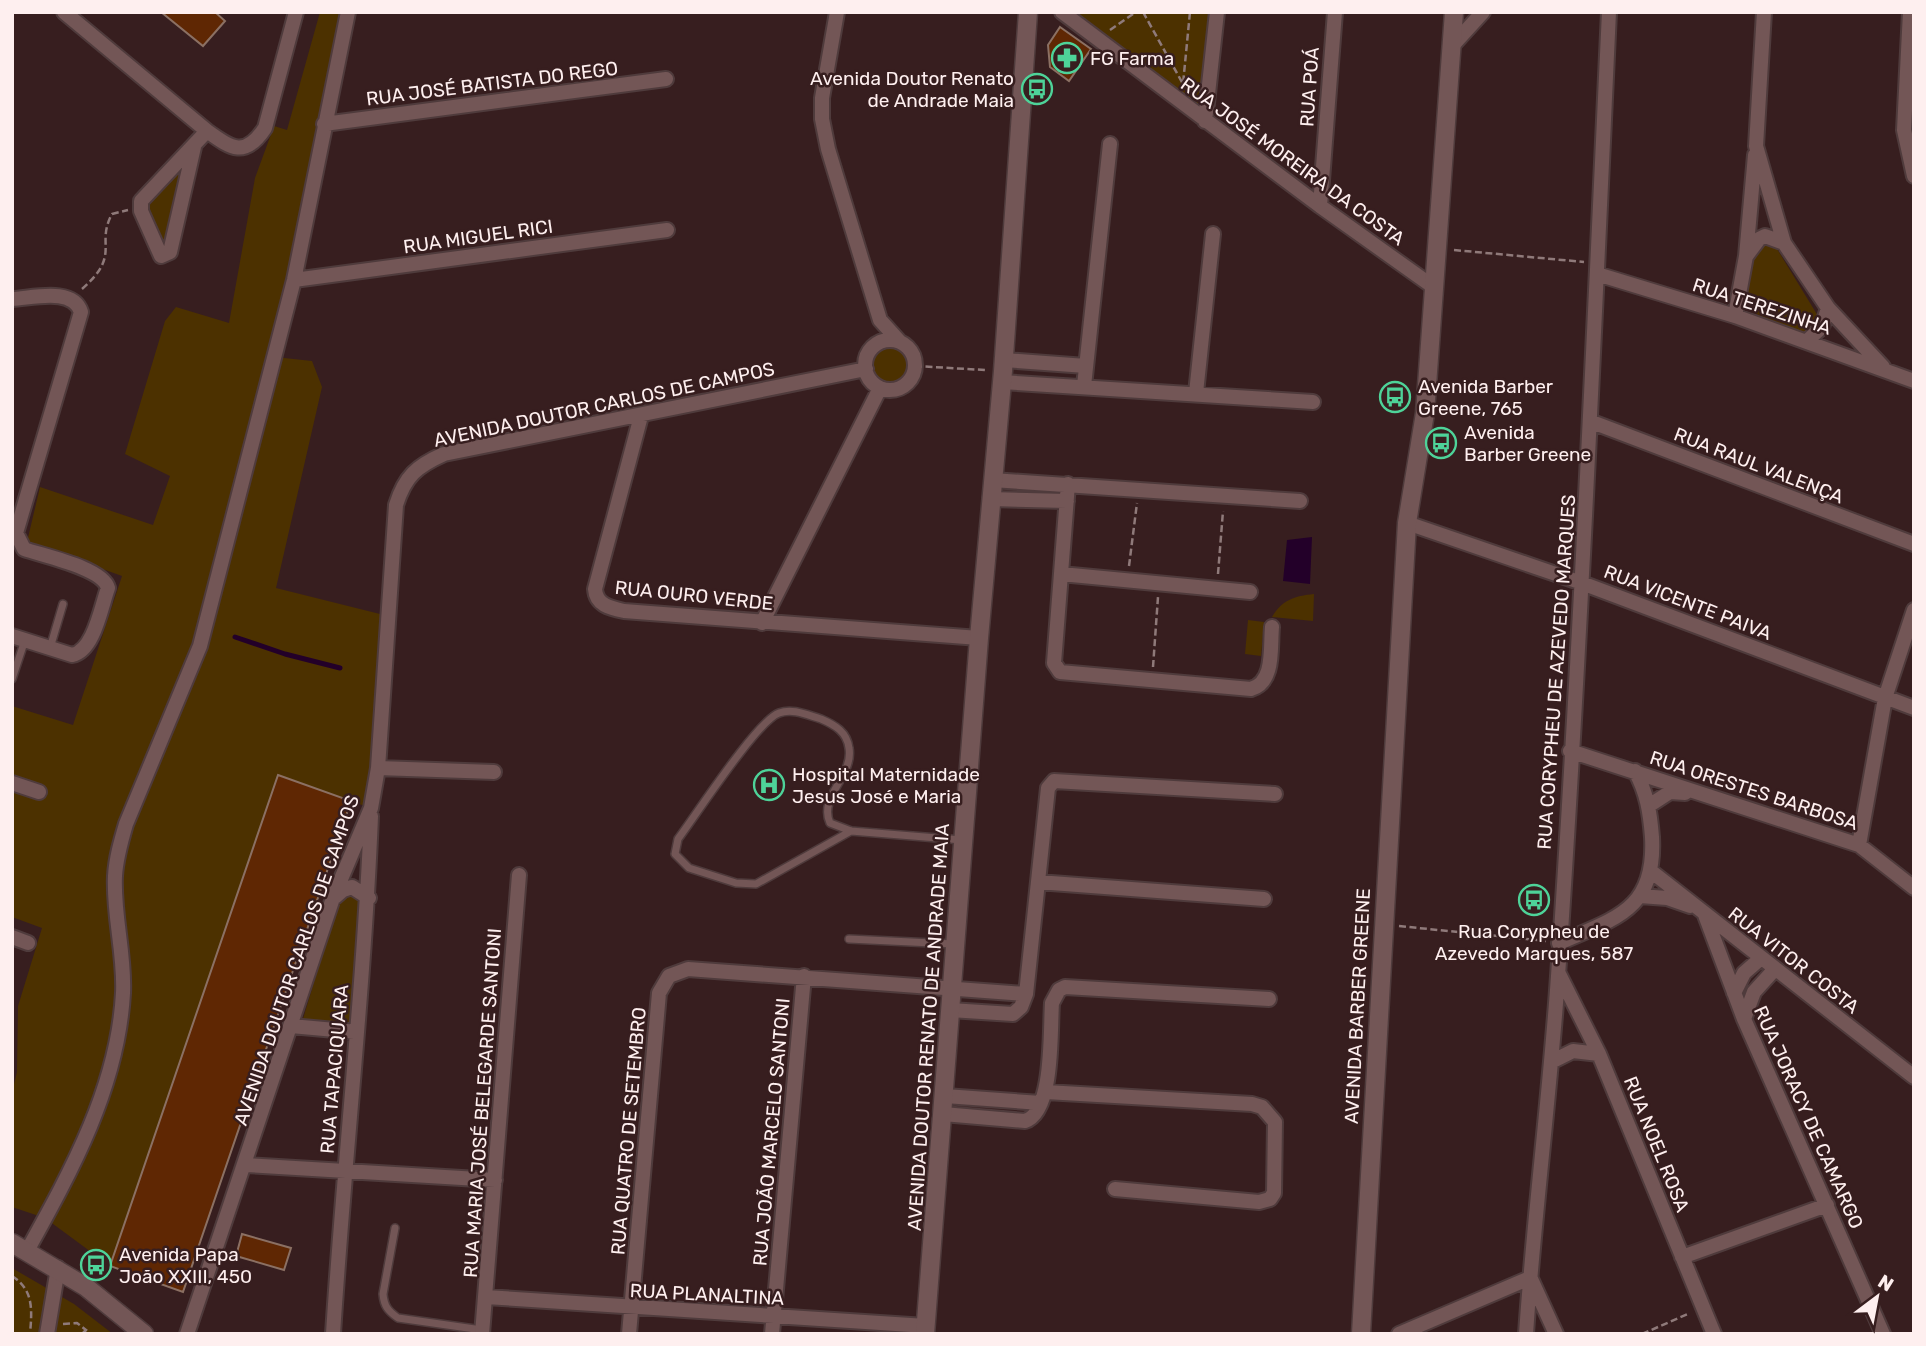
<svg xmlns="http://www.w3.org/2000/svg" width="1926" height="1346" viewBox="0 0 1926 1346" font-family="Rubik,sans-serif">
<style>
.green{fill:#4c3100}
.water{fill:#230029}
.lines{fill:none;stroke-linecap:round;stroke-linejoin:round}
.stream{stroke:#230029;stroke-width:5}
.building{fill:#5f2703;stroke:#8b7063;stroke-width:2}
.service-casing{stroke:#4f3b3c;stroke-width:10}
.minor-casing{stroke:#4f3b3c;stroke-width:18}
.tertiary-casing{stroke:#4f3b3c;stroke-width:21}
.path{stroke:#8f7a7a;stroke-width:2.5;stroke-dasharray:7 3.5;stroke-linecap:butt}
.service{stroke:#735656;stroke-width:7}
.minor{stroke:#735656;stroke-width:14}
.tertiary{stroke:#735656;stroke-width:18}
.labels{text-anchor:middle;stroke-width:5;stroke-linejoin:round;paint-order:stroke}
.poi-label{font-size:19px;fill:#feefef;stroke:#371e1f;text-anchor:start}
.street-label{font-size:19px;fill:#feefef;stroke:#371e1f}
</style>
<rect width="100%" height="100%" fill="#371e1f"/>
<path class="green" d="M320,12H348L275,357L312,361L322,387L276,588L388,616L371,808L278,776L110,1266L45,1218L12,1207V1092L17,1072L18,1006L42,928L12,917V706L73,725L122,576L27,542L40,487L153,525L170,476L125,454L165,321L176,307L229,323L255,178L274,126L287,130Z
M1068,12H1210L1198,110Z
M188,162L163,253L143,201Z
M1766,240L1774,244L1818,316L1817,328L1807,334L1744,309L1747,280L1758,244Z
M868 365a22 22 0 1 1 44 0a22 22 0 1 1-44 0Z
M1314,594L1313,621L1272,617C1282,600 1294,596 1314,594Z
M1248,620L1264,622L1261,656L1245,654Z
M345,892L362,893L352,1028L302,1022L340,896Z
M12,1268L74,1304L113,1334H12Z"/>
<path class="water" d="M1312,537L1310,584L1283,581L1287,540Z"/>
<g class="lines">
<path class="stream" d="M235,637L285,654L340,668"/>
</g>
<path class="building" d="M161,12H215L225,21L203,46Z
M1060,27L1091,49L1069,81L1050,67L1048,45Z
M278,775L351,801L183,1292L110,1266Z
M242,1234L291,1248L284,1270L236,1256Z"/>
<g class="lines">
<g class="service-casing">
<path id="service" d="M50,648L63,604
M12,679L25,640
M851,831L756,884L736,883L689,868L675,854L678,839C696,815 757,721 779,713C793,708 807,715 821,719C835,725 847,732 849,748C854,775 818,797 830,823L851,831L962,840
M849,939L953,944
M395,1228L383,1294C384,1306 388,1311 398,1318L482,1330"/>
</g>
<g class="minor-casing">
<path id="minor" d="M64,12L207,131C232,149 245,158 265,128L296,12
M837,12L822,98V119L828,149L880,320L899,341
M1062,12L1320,206L1435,288
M1764,12L1756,146L1784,243L1828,308L1883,367
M1910,12L1904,130L1914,176
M1453,45L1483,12
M1205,121L1217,12
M324,124L666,79
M194,147L170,252L161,256L141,211V201L207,131
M1320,206L1335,12
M1747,255L1759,239L1765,236L1784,243
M1597,274L1735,316L1914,381
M294,280L667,230
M12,299C33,298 73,287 81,312L16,533L24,549C44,556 103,568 108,588C101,607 94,651 72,655L12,636
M1735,316L1746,256L1755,155
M865 365a25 25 0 1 1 50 0a25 25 0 1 1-50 0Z
M1807,341L1822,327L1828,308
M1004,360L1086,366
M1002,382L1313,402
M1084,386L1110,144
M1196,393L1213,234
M641,416L595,589C596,605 610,608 624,611L979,638
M1592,422L1914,544
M992,480L1300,501
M1068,484L1054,663L1060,672L1251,689C1275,682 1270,648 1272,627
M990,499L1067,501
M1407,523L1579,582L1914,708
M1061,574L1250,592
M762,623L880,388
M1570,751L1859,845L1914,888
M378,768L494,772
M12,783L39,792
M1650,805L1670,792L1685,793
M1859,845L1885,698L1914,610
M1652,872L1914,1077
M1038,882L1264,899
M1640,896L1667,898L1690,906
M335,897L343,890L352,887L369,898
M1705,915L1744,1019L1883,1334
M12,937L28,943
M1559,943C1616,918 1656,910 1652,837C1650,812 1647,793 1635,771
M1559,974L1599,1054L1714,1334
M1734,993L1744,973L1760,959
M950,1010L1013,1014L1021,1007L1026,994L1048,788L1054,781L1275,794
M1744,1019L1754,992L1774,970
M291,1026L357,1032
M1551,1062L1573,1051L1599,1054
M1046,1092L1252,1104L1262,1107L1275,1122L1274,1193L1270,1199L1259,1202L1115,1189
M945,1096L1041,1103
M943,1114L1025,1121C1054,1112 1050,1030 1052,1003L1059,990L1065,987L1269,999
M246,1165L495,1180
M27,1251C72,1170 118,1086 123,993C125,954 113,915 115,876C116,858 121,841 126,824L200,646L294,280L348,12
M1682,1257L1827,1205
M1531,1279L1556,1334
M486,1297L926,1326
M47,1334L58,1268
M187,1334L333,898L371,808L378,768L396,505C405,476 417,466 444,454L866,369
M333,1334C344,1161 364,989 371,816
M482,1334L519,875
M629,1334L659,993L669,976L688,969L1026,994
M772,1334L804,976
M1399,1334L1530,1278
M1526,1334C1534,1214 1550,1095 1558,976C1580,655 1594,333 1609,12"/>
</g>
<g class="tertiary-casing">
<path id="tertiary" d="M12,1243L86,1287L144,1334
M925,1334L979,638L1003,371L1028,12
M1361,1334L1407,523L1425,413L1454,12"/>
</g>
<path class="path" d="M1143,12L1183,84L1190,12
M1110,30L1136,12
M1454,250L1584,262
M82,289C122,254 95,245 112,214L128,210
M915,366L985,370
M1129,566L1137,503
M1218,574L1223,511
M1153,667L1158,597
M1399,926L1546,941
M12,1276C34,1290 32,1310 30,1334
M63,1324L77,1323L86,1330
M82,1334L86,1330L91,1334
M1642,1334L1690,1313"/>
<use href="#service" class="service"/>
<use href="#minor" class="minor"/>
<use href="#tertiary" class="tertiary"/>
</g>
<defs>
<g id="pharmacy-ring" transform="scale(1.575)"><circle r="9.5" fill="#371e1f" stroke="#4ed399" stroke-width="1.5"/><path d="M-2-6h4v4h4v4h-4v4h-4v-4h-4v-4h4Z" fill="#4ed399"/></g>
<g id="bus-ring" transform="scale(1.575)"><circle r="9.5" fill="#371e1f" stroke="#4ed399" stroke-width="1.5"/><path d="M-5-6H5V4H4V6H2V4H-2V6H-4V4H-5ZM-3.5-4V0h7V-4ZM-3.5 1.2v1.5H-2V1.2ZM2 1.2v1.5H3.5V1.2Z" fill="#4ed399"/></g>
<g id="hospital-ring" transform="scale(1.575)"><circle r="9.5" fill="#371e1f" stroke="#4ed399" stroke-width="1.5"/><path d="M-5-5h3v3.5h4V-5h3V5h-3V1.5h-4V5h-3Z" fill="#4ed399"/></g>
</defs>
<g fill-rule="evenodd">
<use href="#pharmacy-ring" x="1067" y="58"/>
<use href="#bus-ring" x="1037" y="89"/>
<use href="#bus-ring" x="1395" y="397"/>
<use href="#bus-ring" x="1441" y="443"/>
<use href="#hospital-ring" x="769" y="785"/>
<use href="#bus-ring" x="1534" y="900"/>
<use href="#bus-ring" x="96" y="1265"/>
</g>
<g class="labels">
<g class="poi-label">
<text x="1090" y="65">FG Farma</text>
<text x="1014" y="85" text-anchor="end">Avenida Doutor Renato<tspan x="1014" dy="22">de Andrade Maia</tspan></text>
<text x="1418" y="393">Avenida Barber<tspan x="1418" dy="22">Greene, 765</tspan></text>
<text x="1464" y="439">Avenida<tspan x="1464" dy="22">Barber Greene</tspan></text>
<text x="792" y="781">Hospital Maternidade<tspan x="792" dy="22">Jesus José e Maria</tspan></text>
<text x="1534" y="938" text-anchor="middle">Rua Corypheu de<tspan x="1534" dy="22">Azevedo Marques, 587</tspan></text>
<text x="119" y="1261">Avenida Papa<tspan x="119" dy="22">João XXIII, 450</tspan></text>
</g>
<g class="street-label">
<text transform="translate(492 83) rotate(-7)" y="7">RUA JOSÉ BATISTA DO REGO</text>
<text transform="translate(1309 87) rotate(-86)" y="7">RUA POÁ</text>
<text transform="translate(1293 161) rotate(36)" y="7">RUA JOSÉ MOREIRA DA COSTA</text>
<text transform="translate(478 236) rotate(-8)" y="7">RUA MIGUEL RICI</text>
<text transform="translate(1762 306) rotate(18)" y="7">RUA TEREZINHA</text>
<text transform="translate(604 404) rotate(-12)" y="7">AVENIDA DOUTOR CARLOS DE CAMPOS</text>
<text transform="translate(1759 465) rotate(21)" y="7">RUA RAUL VALENÇA</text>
<text transform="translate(694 595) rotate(6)" y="7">RUA OURO VERDE</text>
<text transform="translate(1688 602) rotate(21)" y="7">RUA VICENTE PAIVA</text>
<text transform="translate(1556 672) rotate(-86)" y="7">RUA CORYPHEU DE AZEVEDO MARQUES</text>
<text transform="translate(1754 790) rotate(18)" y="7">RUA ORESTES BARBOSA</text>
<text transform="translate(296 960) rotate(-71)" y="7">AVENIDA DOUTOR CARLOS DE CAMPOS</text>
<text transform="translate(1794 960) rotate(38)" y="7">RUA VITOR COSTA</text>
<text transform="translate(1357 1006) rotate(-87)" y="7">AVENIDA BARBER GREENE</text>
<text transform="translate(928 1027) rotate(-86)" y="7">AVENIDA DOUTOR RENATO DE ANDRADE MAIA</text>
<text transform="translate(334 1069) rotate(-85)" y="7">RUA TAPACIQUARA</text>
<text transform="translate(482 1103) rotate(-86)" y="7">RUA MARIA JOSÉ BELEGARDE SANTONI</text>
<text transform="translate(1809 1117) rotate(66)" y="7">RUA JORACY DE CAMARGO</text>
<text transform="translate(628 1131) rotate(-85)" y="7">RUA QUATRO DE SETEMBRO</text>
<text transform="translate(771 1132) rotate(-85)" y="7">RUA JOÃO MARCELO SANTONI</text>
<text transform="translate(1657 1144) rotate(68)" y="7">RUA NOEL ROSA</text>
<text transform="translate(707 1294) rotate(3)" y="7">RUA PLANALTINA</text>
</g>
</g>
<rect width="1926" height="1346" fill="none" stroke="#feefef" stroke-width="28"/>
<g transform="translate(1877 1297) rotate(32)" stroke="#371e1f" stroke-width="5" paint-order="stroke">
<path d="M0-5L12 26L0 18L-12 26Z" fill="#feefef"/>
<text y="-10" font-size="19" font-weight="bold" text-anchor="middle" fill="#feefef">N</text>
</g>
</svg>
